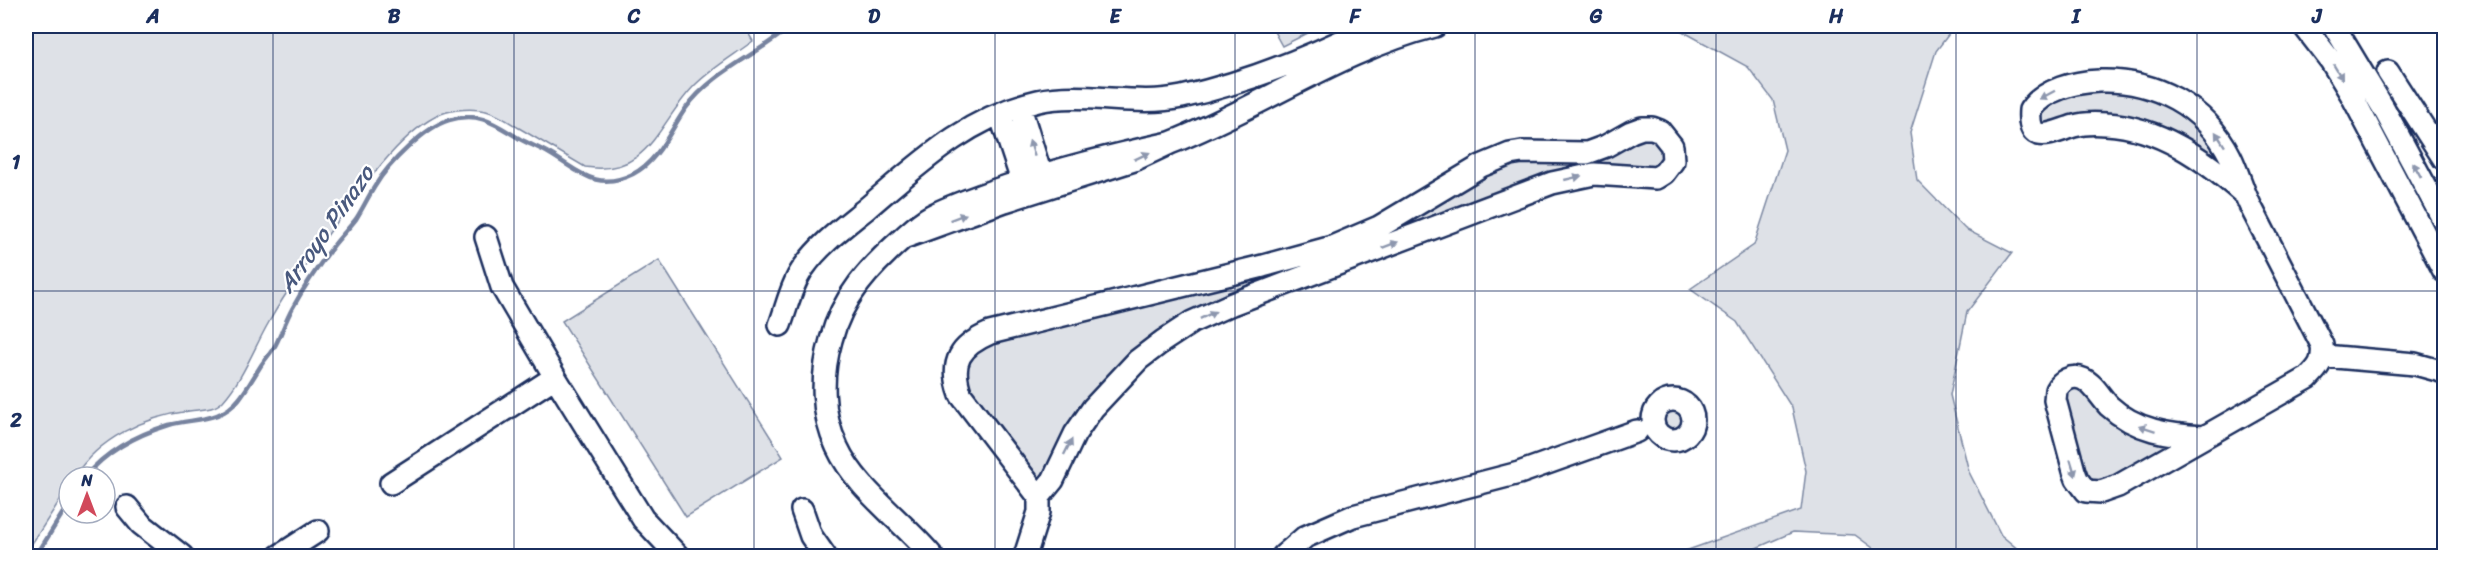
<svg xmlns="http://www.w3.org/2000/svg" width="2470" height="582" viewBox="0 0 2470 582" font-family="Sriracha,sans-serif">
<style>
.green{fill:#dee1e7;stroke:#7c88a2;stroke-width:1.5}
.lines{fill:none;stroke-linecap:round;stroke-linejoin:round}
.stream{stroke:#77839f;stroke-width:4.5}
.minor-casing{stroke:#1b2f5e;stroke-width:26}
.minor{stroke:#fff;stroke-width:21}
.oneway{fill:#8d97ae}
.grid{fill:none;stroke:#1b2f5e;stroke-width:1.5;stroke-opacity:0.55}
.labels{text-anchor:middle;stroke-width:4.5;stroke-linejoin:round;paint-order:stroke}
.water-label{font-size:24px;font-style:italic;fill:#49597e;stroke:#fff}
.neatline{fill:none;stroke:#1b2f5e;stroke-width:2}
.grid-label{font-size:20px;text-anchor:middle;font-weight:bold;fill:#1b2f5e}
</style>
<rect width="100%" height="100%" fill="#fff"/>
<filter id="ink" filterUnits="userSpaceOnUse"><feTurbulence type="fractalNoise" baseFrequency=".0167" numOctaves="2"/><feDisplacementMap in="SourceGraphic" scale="12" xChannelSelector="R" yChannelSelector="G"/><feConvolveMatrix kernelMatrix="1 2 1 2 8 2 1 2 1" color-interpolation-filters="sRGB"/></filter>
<g filter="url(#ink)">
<path class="green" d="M26,26H744L753,41C733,56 712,68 695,85C658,122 650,177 585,167C563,154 541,141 519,128C509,122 498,114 486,111C473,108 454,109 441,114C401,131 361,190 335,225C312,256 288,288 269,322C254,348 243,379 223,401C213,411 201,409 189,411C144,417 99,438 74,477H69V486L26,553Z
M1271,26H1322L1282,46Z
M1673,26H1955L1936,51L1910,133L1917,180L1965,229L2012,253L1967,312L1950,395L1969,472L2001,535L2026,556H1884L1855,535L1793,532L1738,556H1671L1801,510L1806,471L1792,408L1737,322L1690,289L1754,245L1785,150L1773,100L1748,67Z
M2319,26H2325L2358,75L2444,235V252L2332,42Z
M2095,88L2161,98L2201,124L2221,161L2170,138L2047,131L2035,116L2043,104Z
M1649,132L1666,145L1659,170L1625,171L1425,226L1345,245L1504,162Z
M1329,256L1170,327L1045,478L1039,481L971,397L964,365L972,350L991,341Z
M659,260L783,457L686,517L562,321Z
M2077,385L2177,441L2101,486L2083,476L2064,404L2067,387Z
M1658 419a15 15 0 1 1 30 0a15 15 0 1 1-30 0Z"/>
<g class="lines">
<path class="stream" d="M85,477C107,450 136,435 169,425C195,418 221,422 239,399C247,389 253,378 260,367C265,359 272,352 276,344C282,332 286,320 292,309C304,287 319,265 334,245C341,236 349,228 356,219C363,208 368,197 375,186C388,164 425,127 449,120C480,111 495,124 520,139C529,144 540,148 550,154C579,171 596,192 633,174C659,161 670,130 686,108C713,71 758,55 791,26
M36,556L69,503"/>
<g class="minor-casing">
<path id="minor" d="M2304,26L2331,61L2351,94L2444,271
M2334,26L2384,109L2444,221
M2388,72L2444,159
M1020,107L1045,188
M1000,114L1026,193
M1170,143C1260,108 1341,50 1435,26
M486,237L502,287L555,377L643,519L678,556
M903,238L1005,201L1134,160L1170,143C1109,156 1049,171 990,192C971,199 950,206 931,216C920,222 912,230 903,238C870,267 842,297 831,340C821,375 821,414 837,447C856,489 903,521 932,556
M780,325C787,306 792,283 804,267C820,244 845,226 867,208C920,163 968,117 1038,101C1085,91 1135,107 1182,97C1249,82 1313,56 1373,26
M2324,356L2415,364L2444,372
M1653 420a20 20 0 1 1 40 0a20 20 0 1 1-40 0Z
M2204,437C2169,435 2136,431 2109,406C2101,398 2094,384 2083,379C2072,374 2061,381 2056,390L2055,400L2074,471L2077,479L2086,491L2101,492L2118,486L2308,378C2319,367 2324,361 2322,345C2299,300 2276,255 2253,211C2243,193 2239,174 2230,156C2205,106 2154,79 2099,81C2075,82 2044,89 2030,110C2027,148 2053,132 2074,126C2084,123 2095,123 2106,124C2159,127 2204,159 2243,193
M391,483L555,377
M127,507L141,524L182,556
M802,510L811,536L825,556
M279,556L318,531
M1025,556L1039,512V497L1053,480L1075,434L1093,408L1138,360L1163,341L1192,322L1232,304L1552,183L1594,174L1656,178L1664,173L1673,161L1672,146L1660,131L1652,128H1642L1631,132L1606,146L1587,153L1522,152L1510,154L1481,166L1379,227L1332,247L1263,266L990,333C960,346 949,362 961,395L1039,497
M1283,556L1305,537L1353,516L1519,473L1637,431"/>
</g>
<use href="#minor" class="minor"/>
</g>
<defs><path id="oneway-solid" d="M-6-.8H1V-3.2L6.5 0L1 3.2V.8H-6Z" transform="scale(1.5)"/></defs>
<g class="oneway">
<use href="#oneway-solid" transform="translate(2338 72) rotate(59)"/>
<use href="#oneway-solid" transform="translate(2047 95) rotate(152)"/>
<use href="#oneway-solid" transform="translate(2220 139) rotate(-123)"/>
<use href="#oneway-solid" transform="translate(1032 148) rotate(-107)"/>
<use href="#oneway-solid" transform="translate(1142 156) rotate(-25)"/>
<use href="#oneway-solid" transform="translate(2417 170) rotate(-119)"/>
<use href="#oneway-solid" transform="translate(1573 178) rotate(-13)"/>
<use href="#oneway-solid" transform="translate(958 217) rotate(-20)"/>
<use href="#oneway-solid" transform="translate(1390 245) rotate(-21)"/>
<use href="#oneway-solid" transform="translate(1208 315) rotate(-25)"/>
<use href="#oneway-solid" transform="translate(2147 428) rotate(-162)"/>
<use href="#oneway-solid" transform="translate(1068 447) rotate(-63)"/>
<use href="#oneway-solid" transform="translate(2073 468) rotate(73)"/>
</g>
</g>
<path class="grid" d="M273,26V556M514,26V556M754,26V556M995,26V556M1235,26V556M1475,26V556M1716,26V556M1956,26V556M2197,26V556M26,291H2444"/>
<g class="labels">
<g class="water-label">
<text transform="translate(326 229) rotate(-55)" y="8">Arroyo Pinazo</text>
</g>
</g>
<rect width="2470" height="582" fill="none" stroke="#fff" stroke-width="66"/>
<g transform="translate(87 495)"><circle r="28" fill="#ffffff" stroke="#a4acbf" stroke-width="1.5"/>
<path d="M0-4.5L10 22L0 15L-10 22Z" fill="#d1495b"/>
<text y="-9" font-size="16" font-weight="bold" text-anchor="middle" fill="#1b2f5e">N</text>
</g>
<rect x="33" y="33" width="2404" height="516" class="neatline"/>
<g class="grid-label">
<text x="153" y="23">A</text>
<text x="394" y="23">B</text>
<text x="634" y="23">C</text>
<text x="874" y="23">D</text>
<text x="1115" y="23">E</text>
<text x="1355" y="23">F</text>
<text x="1596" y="23">G</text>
<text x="1836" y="23">H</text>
<text x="2076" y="23">I</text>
<text x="2317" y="23">J</text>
<text x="16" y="169">1</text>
<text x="16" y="427">2</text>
</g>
</svg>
